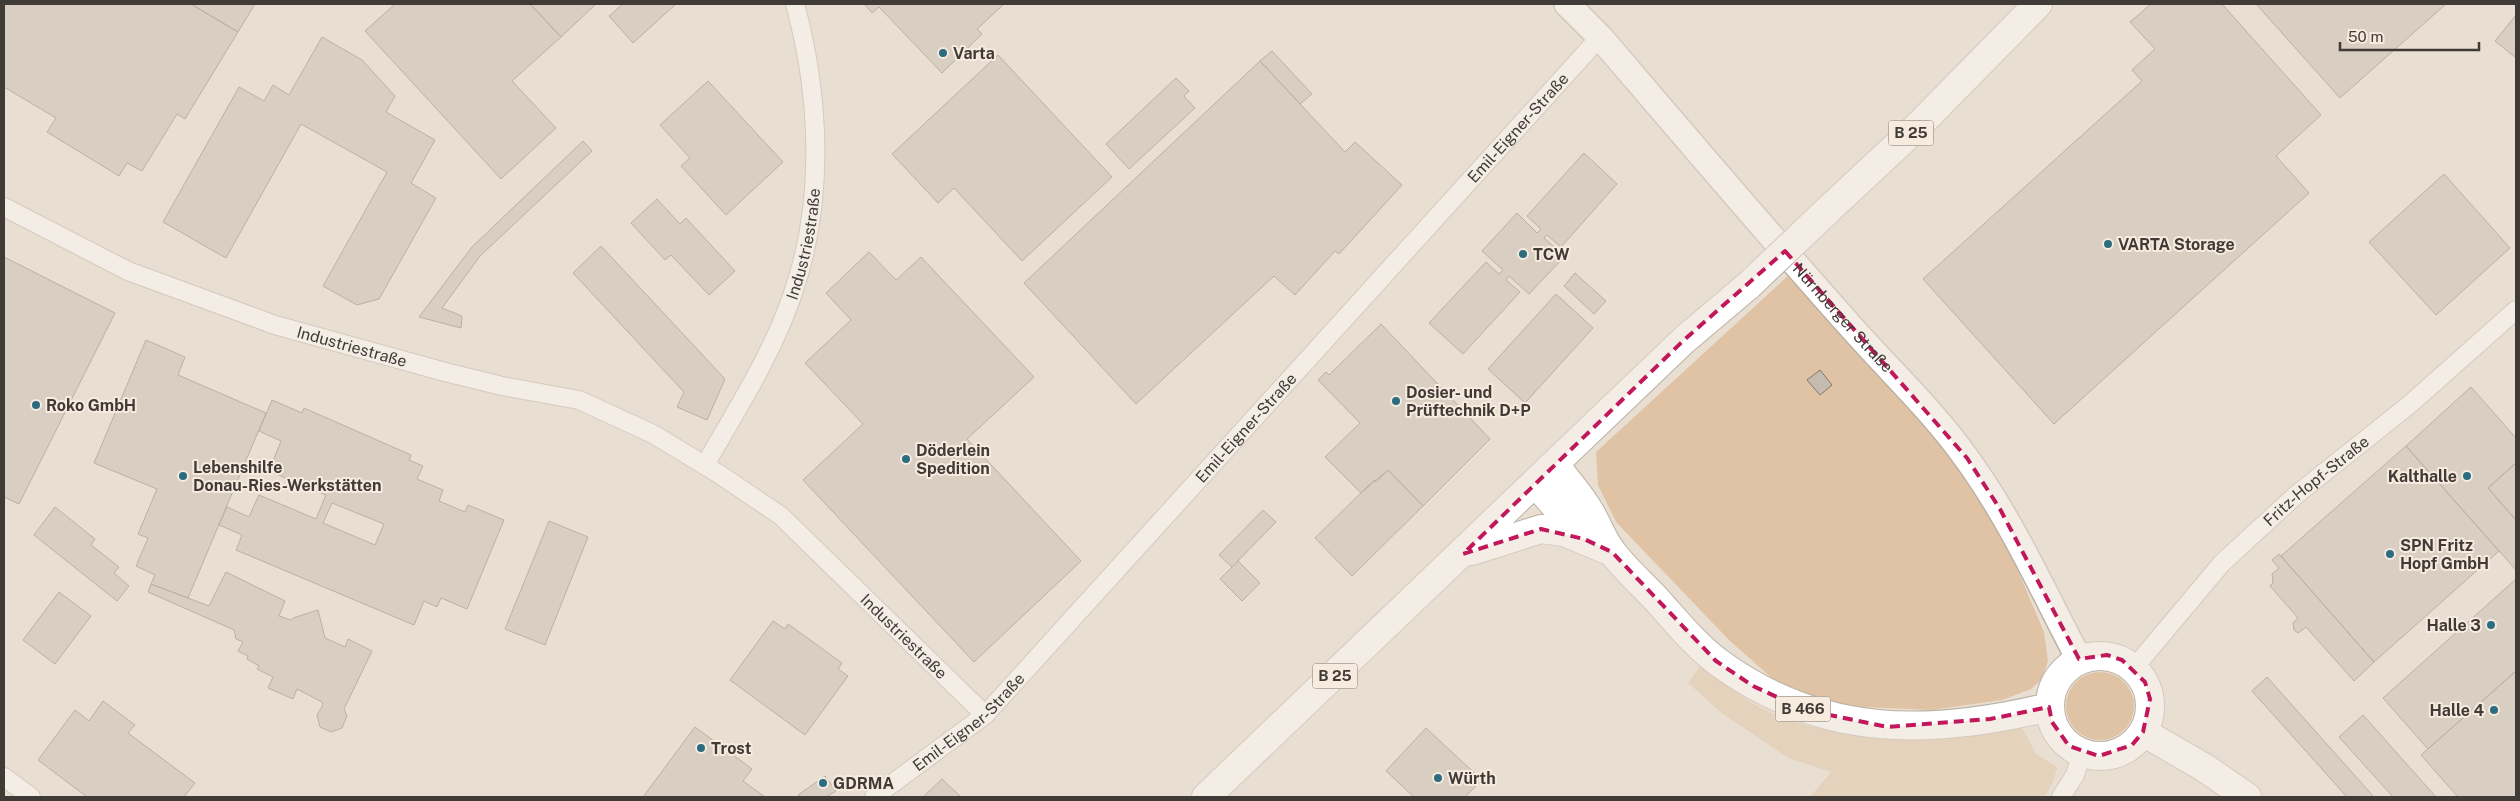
<svg xmlns="http://www.w3.org/2000/svg" width="2520" height="801" viewBox="0 0 2520 801" font-family="'Public Sans',sans-serif">
<style>
.green{fill:#e0c3a4}
.building{fill:#c6bbaf;stroke:#81776d;fill-rule:evenodd}
.lines{fill:none;stroke-linecap:round;stroke-linejoin:round}
.minor-casing{stroke:#bbb1a5;stroke-width:20}
.secondary-casing{stroke:#bbb1a5;stroke-width:28}
.primary-casing{stroke:#bbb1a5;stroke-width:30}
.minor{stroke:#fff;stroke-width:18}
.secondary{stroke:#fff;stroke-width:25}
.primary{stroke:#fff;stroke-width:28}
.primary-bridge-casing{stroke:#bbb1a5;stroke-width:30;stroke-linecap:butt}
.primary-bridge{stroke:#fff;stroke-width:28}
.marked{fill:none;stroke:#c2185b;stroke-width:4;stroke-dasharray:10 6;stroke-linejoin:round}
.poi-dot{fill:#2b6d7f;stroke:#f7ebdf;stroke-width:2}
.labels{text-anchor:middle;stroke-width:4;stroke-linejoin:round;paint-order:stroke}
.shield{fill:#f7ebdf;stroke:#777069;stroke-width:1}
.shield-label{font-size:15px;font-weight:bold;fill:#403b36}
.poi-label{font-size:16px;font-weight:bold;fill:#403b36;stroke:#f7ebdf;text-anchor:start}
.street-label{font-size:16px;fill:#403b36;stroke:#f7ebdf}
</style>
<rect width="100%" height="100%" fill="#e9ded2"/>
<path class="green" d="M1790,274L1915,407L1995,517L2044,632L2048,661L2042,679L2031,689L2002,700L1931,710L1839,706L1774,680L1729,640L1616,522L1598,485L1596,452Z
M1702,663C1720,680 1741,698 1763,709C1844,749 1936,733 2022,727L2036,754L2057,767L2054,780L2046,795L2038,797H1810L1831,772L1788,758L1723,714L1688,683Z
M2066 706a34 34 0 1 1 68 0a34 34 0 1 1-68 0Z"/>
<path class="building" d="M4,4H191L238,32L185,119L177,114L142,171L127,163L119,176L47,132L56,118L4,87Z
M191,4H255L238,32Z
M395,4H530L561,37L512,81L556,128L501,179L365,31Z
M530,4H596L561,37Z
M623,4H676L633,43L609,16Z
M864,4H1004L977,29L982,34L942,73L879,7L872,13Z
M2151,4H2222L2321,115L2276,156L2309,193L2054,424L1923,279L2142,81L2132,70L2155,49L2130,22Z
M2256,4H2446L2340,98Z
M2516,15V58L2495,41Z
M322,37L362,60L395,96L386,112L435,140L411,183L436,198L379,299L357,305L323,286L387,172L301,124L226,258L163,222L239,87L264,101L273,85L289,95Z
M1272,51L1312,94L1300,104L1260,61Z
M998,55L1112,177L1022,261L954,188L938,203L892,154Z
M1260,61L1345,152L1355,142L1402,185L1339,254L1335,251L1295,295L1274,276L1136,404L1024,283Z
M1176,78L1189,91L1184,96L1195,108L1129,169L1106,144Z
M708,81L783,162L726,215L681,166L690,158L660,125Z
M583,141L592,151L480,256L442,308L462,316L461,328L419,317L472,247Z
M1584,153L1617,184L1561,247L1547,235L1544,238L1565,256L1529,294L1509,276L1506,280L1520,292L1463,354L1429,323L1486,262L1499,274L1503,270L1482,251L1517,213L1537,233L1541,229L1527,216Z
M2444,174L2510,248L2436,315L2369,242Z
M657,199L680,224L686,218L735,271L709,295L671,255L665,260L631,223Z
M601,246L725,379L707,420L677,407L684,392L573,273Z
M869,252L896,280L921,257L1034,377L967,439L1081,561L974,662L803,480L863,424L805,363L851,320L826,293Z
M4,257L115,313L19,504L4,497Z
M1575,273L1606,301L1594,314L1564,286Z
M1556,294L1593,328L1525,403L1488,369Z
M1381,324L1490,439L1423,506L1388,470L1361,493L1325,457L1360,423L1318,380L1326,372L1329,375Z
M146,340L185,357L178,375L266,413L188,598L151,584L155,575L136,566L148,538L138,534L157,489L94,463Z
M1820,370L1832,385L1820,395L1807,380Z
M2471,387L2516,438V463L2488,488L2516,520V570L2406,446Z
M272,400L302,413L304,408L411,455L409,460L423,466L417,479L443,490L439,501L465,512L468,505L504,520L467,609L441,598L437,607L424,601L414,625L236,550L242,535L219,525L227,507L249,517L259,495L316,519L326,495L269,471L281,441L259,431ZM332,503L384,524L375,545L323,523Z
M2406,446L2499,551L2374,662L2281,556Z
M2516,463V520L2488,488Z
M1388,470L1423,506L1352,576L1315,538L1374,480L1376,482Z
M55,507L95,539L91,545L119,567L114,573L129,586L117,601L34,535Z
M1263,510L1276,522L1232,567L1219,555Z
M549,521L588,537L545,645L505,629Z
M2279,554L2374,662L2354,681L2306,627L2298,633L2294,630L2293,623L2298,618L2270,586L2273,583L2272,574L2279,568L2272,560Z
M1238,561L1260,583L1242,601L1220,579Z
M226,572L285,601L279,616L291,620L293,618L318,610L325,638L345,647L348,639L372,651L344,709L347,716L342,728L331,732L320,727L317,715L323,705L322,702L297,689L293,699L268,688L273,677L257,669L259,666L247,659L248,656L238,651L243,642L236,639L234,630L148,592L151,584L209,606Z
M2516,579V671L2428,749L2383,698Z
M59,592L91,616L55,664L23,640Z
M773,621L785,629L788,624L842,663L838,669L848,676L805,735L730,680Z
M2516,671V797H2458L2421,755Z
M2267,677L2374,797H2347L2252,691Z
M103,701L135,725L128,733L195,783L184,797H87L38,760L75,710L89,721Z
M2363,715L2436,797H2393L2339,737Z
M695,727L752,769L743,781L765,797H643Z
M1426,728L1482,780L1465,797H1414L1386,771Z
M825,776L836,791L826,797H800L798,795Z
M942,779L961,797H923Z"/>
<g class="lines">
<g class="minor-casing">
<g id="minor">
<path id="s1" d="M4,207L128,271L275,325L445,372L502,386L579,400L653,434L719,474L781,516L985,715"/>
<path id="s2" d="M705,465C737,409 773,353 793,293C825,201 820,96 795,4"/>
<path id="s3" d="M2134,668L2222,563L2296,495L2409,405L2516,310"/>
<path d="M4,777L31,797"/>
<path id="s4" d="M874,797L985,715L1600,37"/>
<path d="M2061,797L2075,775L2082,753"/>
</g>
</g>
<g class="secondary-casing">
<g id="secondary">
<path id="s5" d="M1567,4L1600,37C1683,134 1766,232 1852,328C1890,371 1933,411 1967,459C2012,521 2043,591 2079,659"/>
</g>
</g>
<g class="primary-casing">
<path id="primary" d="M1829,209L1918,126L2038,4
M1555,465C1566,479 1578,493 1587,507C1597,522 1602,540 1613,553C1626,570 1643,585 1657,600C1676,621 1695,645 1718,662C1821,738 1929,736 2049,707
M1536,484L1584,539
M1472,551L1541,529L1564,532L1612,552
M2050 706a50 50 0 1 1 100 0a50 50 0 1 1-100 0Z
M2143,732L2205,768L2247,797
M1206,797L1684,340L1749,285"/>
</g>
<use href="#minor" class="minor"/>
<use href="#secondary" class="secondary"/>
<use href="#primary" class="primary"/>
<g class="primary-bridge-casing">
<path id="primary-bridge" d="M1749,285L1829,209"/>
</g>
<use href="#primary-bridge" class="primary-bridge"/>
</g>
<path d="M0 0H2520V801H0ZM1785,251L1967,458L2000,509L2079,659L2107,655L2122,660L2145,682L2150,699L2143,732L2132,745L2099,756L2069,746L2052,722L2049,707L1990,719L1888,727L1805,710L1753,686L1716,661L1612,552L1584,539L1541,529L1463,554L1684,340Z" fill="#e9ded2" fill-opacity=".55" fill-rule="evenodd"/>
<path class="marked" d="M1785,251L1967,458L2000,509L2079,659L2107,655L2122,660L2145,682L2150,699L2143,732L2132,745L2099,756L2069,746L2052,722L2049,707L1990,719L1888,727L1805,710L1753,686L1716,661L1612,552L1584,539L1541,529L1463,554L1684,340Z"/>
<g class="poi-dot">
<circle cx="943" cy="53" r="5"/>
<circle cx="2108" cy="244" r="5"/>
<circle cx="1523" cy="254" r="5"/>
<circle cx="1396" cy="401" r="5"/>
<circle cx="36" cy="405" r="5"/>
<circle cx="906" cy="459" r="5"/>
<circle cx="183" cy="476" r="5"/>
<circle cx="2467" cy="476" r="5"/>
<circle cx="2390" cy="554" r="5"/>
<circle cx="2491" cy="625" r="5"/>
<circle cx="2494" cy="710" r="5"/>
<circle cx="701" cy="748" r="5"/>
<circle cx="1438" cy="778" r="5"/>
<circle cx="823" cy="783" r="5"/>
</g>
<g class="labels">
<g class="shield">
<rect x="1888.5" y="120.5" width="45" height="25" rx="4"/>
<rect x="1312.5" y="663.5" width="45" height="25" rx="4"/>
<rect x="1775.5" y="696.5" width="55" height="25" rx="4"/>
</g>
<g class="shield-label">
<text x="1911" y="138">B 25</text>
<text x="1335" y="681">B 25</text>
<text x="1803" y="714">B 466</text>
</g>
<g class="poi-label">
<text x="953" y="59">Varta</text>
<text x="2118" y="250">VARTA Storage</text>
<text x="1533" y="260">TCW</text>
<text x="1406" y="398">Dosier- und<tspan x="1406" dy="18">Prüftechnik D+P</tspan></text>
<text x="46" y="411">Roko GmbH</text>
<text x="916" y="456">Döderlein<tspan x="916" dy="18">Spedition</tspan></text>
<text x="193" y="473">Lebenshilfe<tspan x="193" dy="18">Donau-Ries-Werkstätten</tspan></text>
<text x="2457" y="482" text-anchor="end">Kalthalle</text>
<text x="2400" y="551">SPN Fritz<tspan x="2400" dy="18">Hopf GmbH</tspan></text>
<text x="2481" y="631" text-anchor="end">Halle 3</text>
<text x="2484" y="716" text-anchor="end">Halle 4</text>
<text x="711" y="754">Trost</text>
<text x="1448" y="784">Würth</text>
<text x="833" y="789">GDRMA</text>
</g>
<g class="street-label">
<text dy="6" stroke="none"><textPath href="#s4" startOffset="931">Emil-Eigner-Straße</textPath></text>
<text dy="6" stroke="none"><textPath href="#s2" startOffset="244">Industriestraße</textPath></text>
<text dy="6" stroke="none"><textPath href="#s5" startOffset="418">Nürnberger Straße</textPath></text>
<text dy="6" stroke="none"><textPath href="#s1" startOffset="376">Industriestraße</textPath></text>
<text dy="6" stroke="none"><textPath href="#s4" startOffset="526">Emil-Eigner-Straße</textPath></text>
<text dy="6" stroke="none"><textPath href="#s3" startOffset="262">Fritz-Hopf-Straße</textPath></text>
<text dy="6" stroke="none"><textPath href="#s1" startOffset="1015">Industriestraße</textPath></text>
<text dy="6" stroke="none"><textPath href="#s4" startOffset="121">Emil-Eigner-Straße</textPath></text>
</g>
</g>
<rect width="2520" height="801" fill="none" stroke="#403b36" stroke-width="10"/>
<path d="M2340 42v8h139v-8" fill="none" stroke="#403b36" stroke-width="2.5"/>
<text x="2348" y="42" font-size="15" fill="#403b36" stroke="#f7ebdf" stroke-width="4" paint-order="stroke">50 m</text>
</svg>
